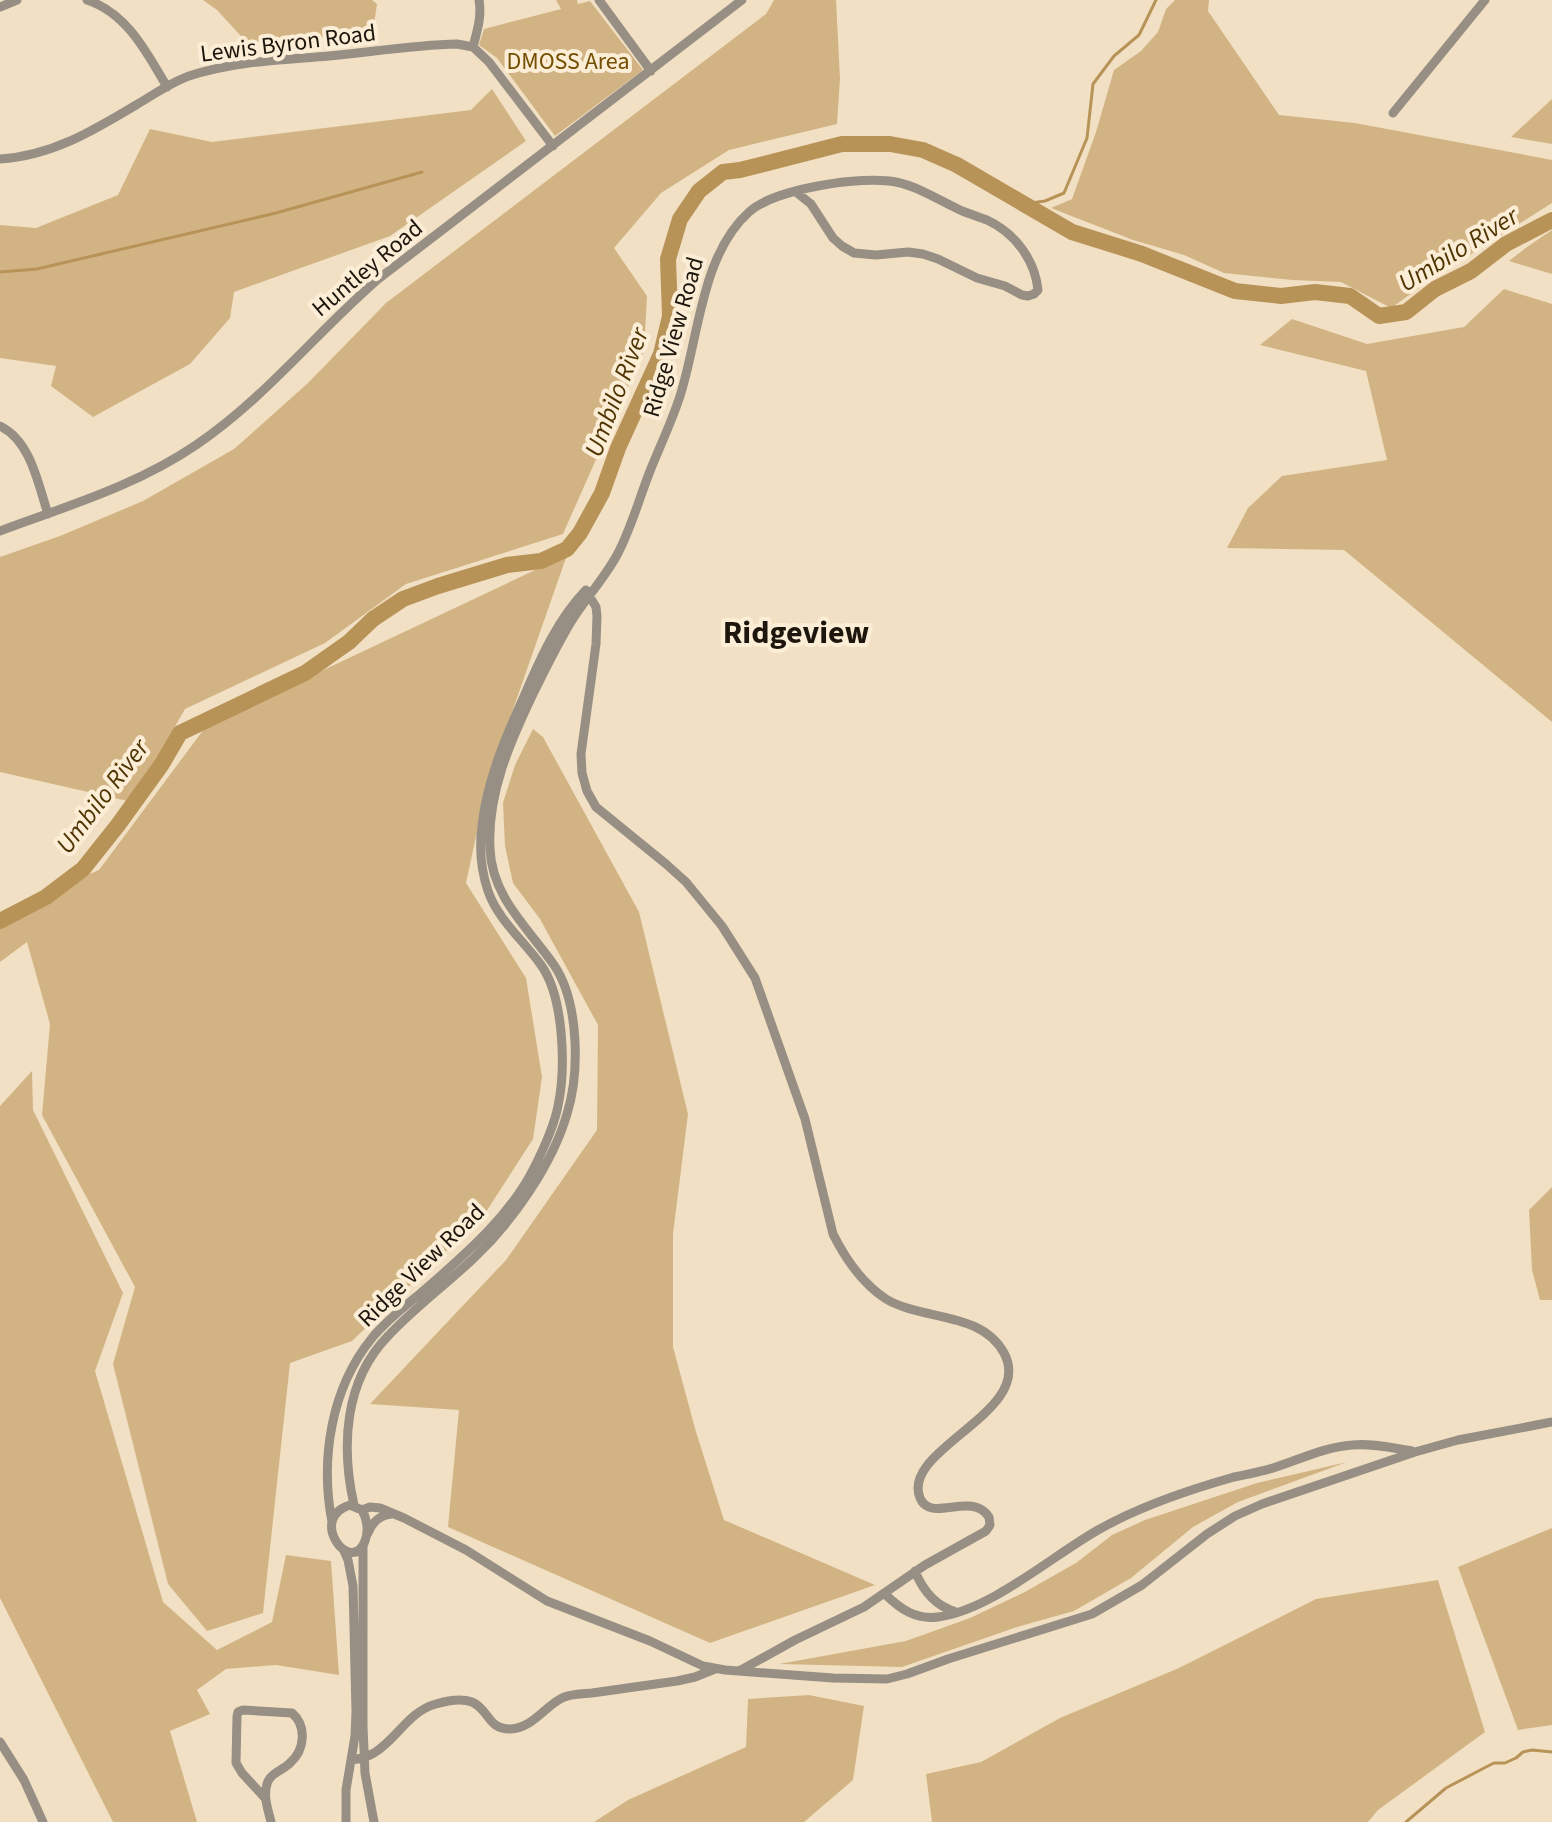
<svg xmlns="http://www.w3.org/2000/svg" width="1552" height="1822" viewBox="0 0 1552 1822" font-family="'Source Sans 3',sans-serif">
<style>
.green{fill:#d2b484}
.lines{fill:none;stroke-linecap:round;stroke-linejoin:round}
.stream{stroke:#b89358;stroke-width:3}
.river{stroke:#b89358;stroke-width:16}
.minor{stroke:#978f84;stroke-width:9}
.labels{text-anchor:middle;stroke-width:8;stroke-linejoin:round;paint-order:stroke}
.street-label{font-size:24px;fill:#1c160c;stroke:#fcedd7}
.park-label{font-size:24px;fill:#744f01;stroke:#fcedd7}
.water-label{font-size:26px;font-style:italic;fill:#4e3502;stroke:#fcedd7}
.district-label{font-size:32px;font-weight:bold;fill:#1c160c;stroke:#fcedd7}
</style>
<rect width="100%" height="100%" fill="#f2e0c4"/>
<path class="green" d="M203,0H372L377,4L373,31L250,46L217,10Z
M556,0H577L578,4L590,1L643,70L555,136L497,58L479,45L484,29L561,9Z
M774,0H836L840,79L837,124L729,150L661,193L614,248L647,296L644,351L563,534L406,584L325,643L185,709L132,802L0,772V557L60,536L143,501L234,449L308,383L386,303L766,14Z
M1175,0H1209L1208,11L1279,115L1355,123L1552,160V203L1433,278L1391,308L1341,282L1292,280L1224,273L1184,255L1133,240L1051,208L1072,199L1096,132L1114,70L1141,51L1158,32L1166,9Z
M492,89L526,141L390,236L234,292L230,318L190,364L93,417L51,386L56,366L0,358V225L36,228L118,195L150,129L212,142L471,110Z
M1552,99V144L1511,137Z
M1552,230V274L1509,261L1527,247Z
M1504,289L1552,304V722L1344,550L1227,548L1248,508L1282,476L1387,460L1366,371L1260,345L1292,319L1367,344L1464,327Z
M567,555L488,781L466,883L526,978L542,1077L533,1139L484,1215L352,1341L290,1363L263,1613L207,1631L168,1584L113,1364L135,1287L42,1115L50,1024L27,942L0,962V912L99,870L207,725Z
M533,729L543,737L639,912L688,1114L673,1234V1347L696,1432L724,1520L875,1585L710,1643L448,1527L459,1410L370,1404L506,1260L597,1130L598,1025L540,919L513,883L505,846L503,803L515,765Z
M32,1071L33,1110L123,1293L95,1371L163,1602L217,1650L272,1622L286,1555L331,1561L339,1675L276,1665L226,1669L197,1690L210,1714L170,1731L197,1822H113L0,1598V1106Z
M1552,1187V1300H1540L1532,1270L1529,1210Z
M1347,1462L1238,1502L1193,1527L1131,1578L1074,1611L1017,1627L902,1667L779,1664L906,1641L970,1618L1023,1593L1076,1563L1112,1535L1145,1520L1257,1483Z
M1552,1528V1725L1518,1730L1458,1567Z
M1438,1580L1485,1732L1378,1810L1368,1822H932L926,1774L981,1762L1060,1718L1179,1668L1316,1599Z
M809,1695L864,1706L853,1780L804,1822H594L628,1800L746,1747L748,1699Z"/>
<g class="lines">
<path class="stream" d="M1024,204L1045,201L1064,193L1087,138L1093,84L1114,56L1139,35L1156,0
M0,272L37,269L276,213L422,172
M1406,1822L1446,1788L1486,1767L1494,1763H1505L1516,1758L1523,1752L1532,1750L1552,1752"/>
<path class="river" d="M0,921L46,897L83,869L118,825L162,764L180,733L305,673L349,642L373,619L403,599L438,586L507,565L541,561L567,549L580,533L602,493L618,448L661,354L670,316L668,259L680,219L699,191L723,172L740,170L842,144H890L923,150L957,165L1072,232L1142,254L1235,291L1281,296L1315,292L1350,296L1379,316L1406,312L1435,289L1471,271L1506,244L1552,220"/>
<path class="minor" d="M87,0C127,13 147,53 167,87
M599,0L651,71
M0,7L17,0
M473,47C477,31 482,17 479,0
M1393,113L1485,0
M0,159C53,156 96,129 141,102C156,93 172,82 189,76C234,61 283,60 329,56C371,52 414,45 457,44L473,47L489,62L553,146
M0,426C31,441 38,484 48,514
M0,531C67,506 136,486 196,445C264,399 315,334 377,280L742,0
M584,592L590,597L596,607L597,616L596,644L581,754L582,773L587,791L596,807L666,864L686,882L722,926L755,978L805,1119L833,1234C845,1258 863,1284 886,1299C923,1321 981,1311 1004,1353C1036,1412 900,1449 920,1498C931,1524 971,1490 989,1517L990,1525L986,1531L925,1565L864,1607L795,1640L741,1670
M350,1505L362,1510C367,1519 369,1531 365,1541C351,1577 307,1518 350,1505Z
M354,1505C341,1447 344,1381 388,1336C415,1307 447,1284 475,1257C513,1221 552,1165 567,1114C580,1072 579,1002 554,965C528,928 492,897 490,849C487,794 510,742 533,694C545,670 557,645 571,622C585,599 604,579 617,555C631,529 639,499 650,471C660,446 672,421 680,396C699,337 701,255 749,212C774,189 862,175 896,182C920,187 940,201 962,211C970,214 979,217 987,220C1015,233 1035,260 1038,290L1034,294L1028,296L1022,295L1005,286L977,278L938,259L923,254L908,252L876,255L854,253L842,246L833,238L811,204L796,192
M362,1510L370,1507L380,1508L404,1518L466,1550L547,1601L650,1641L703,1666L725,1670L833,1678L887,1679L907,1674L948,1659L1092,1614L1142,1585L1207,1534L1235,1516L1262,1504L1415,1452L1458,1440L1552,1422
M332,1522C320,1459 331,1388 372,1338C386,1321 404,1307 421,1293C462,1257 509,1218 534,1168C544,1148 554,1127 558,1106C566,1068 564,997 541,965C524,941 498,920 488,891C481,870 479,848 482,826C487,780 506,736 525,694C541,657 558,619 586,590
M368,1533C373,1521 380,1515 392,1514
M363,1546V1727L365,1773L374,1822
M344,1551L348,1560L353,1586L356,1712L355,1736L346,1790V1822
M915,1571C923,1591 935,1606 956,1612
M885,1594C900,1609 916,1620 938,1617C991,1610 1052,1556 1098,1530C1140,1506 1188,1490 1234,1477C1248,1474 1262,1472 1276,1467C1301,1459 1325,1447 1352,1445C1372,1443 1392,1448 1412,1451
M0,1742L24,1780L43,1822
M351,1760C359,1759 367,1757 374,1753C397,1739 409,1711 436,1704C446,1701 461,1698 472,1702C489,1709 487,1729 510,1729C533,1728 544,1707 562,1698C570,1694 583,1694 592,1693C620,1689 649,1685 677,1681L695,1677L715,1669
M265,1798L242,1773L236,1763L237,1716L238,1712L243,1710L292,1713C307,1726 305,1750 290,1763C282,1771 270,1773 267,1784C263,1797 268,1809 271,1822"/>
</g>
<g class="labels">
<g class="street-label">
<text transform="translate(288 43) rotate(-7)" y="8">Lewis Byron Road</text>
<text transform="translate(367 268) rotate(-40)" y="8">Huntley Road</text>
<text transform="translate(673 337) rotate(-74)" y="8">Ridge View Road</text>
<text transform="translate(421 1265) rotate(-44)" y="8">Ridge View Road</text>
</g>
<g class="park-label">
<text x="568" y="69">DMOSS Area</text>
</g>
<g class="water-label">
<text transform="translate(1458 249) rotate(-32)" y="9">Umbilo River</text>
<text transform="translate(616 392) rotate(-69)" y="9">Umbilo River</text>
<text transform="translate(102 796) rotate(-53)" y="9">Umbilo River</text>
</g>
<g class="district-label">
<text x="796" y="643">Ridgeview</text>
</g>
</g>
</svg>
